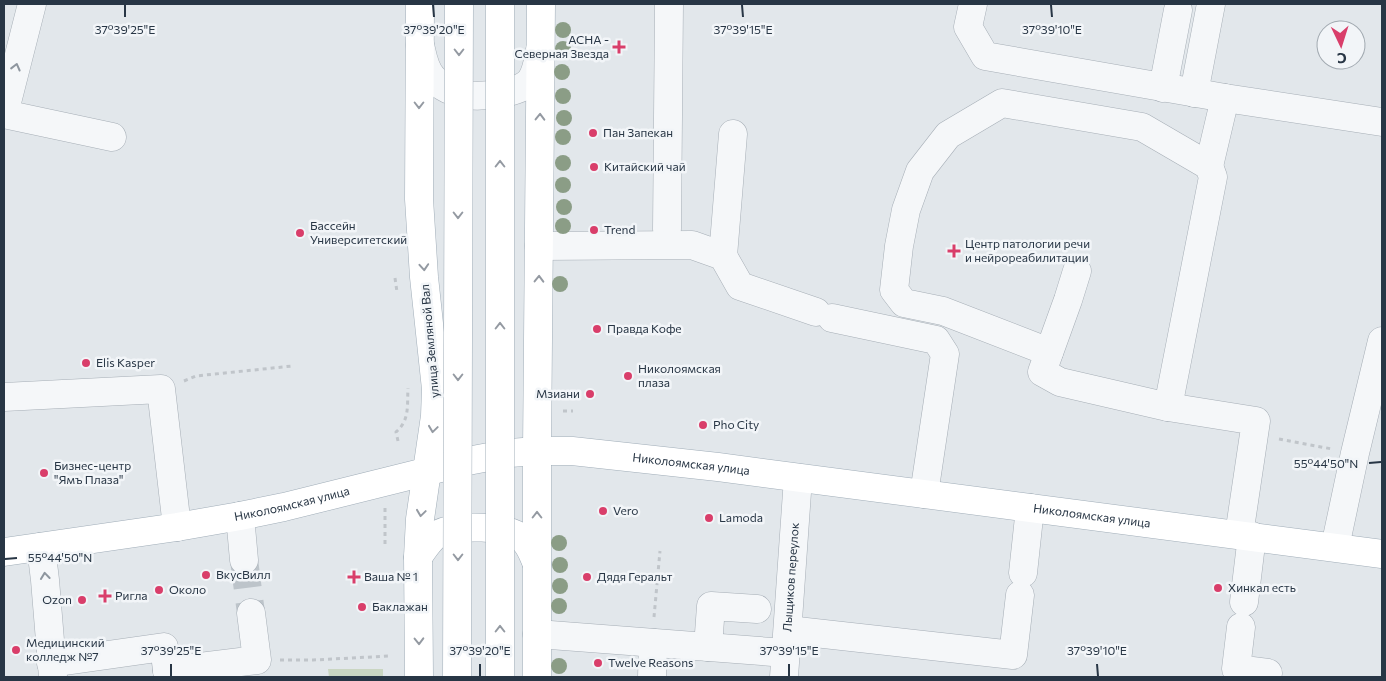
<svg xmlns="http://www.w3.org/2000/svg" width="1386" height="681" viewBox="0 0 1386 681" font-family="Commissioner,sans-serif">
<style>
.green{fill:#cad6c2}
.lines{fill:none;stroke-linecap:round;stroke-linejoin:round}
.minor-tunnel{stroke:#bdc4ca;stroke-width:28;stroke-dasharray:28 14;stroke-linecap:butt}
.minor-casing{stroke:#a6aeb6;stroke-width:29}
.major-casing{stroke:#a0adb8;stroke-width:29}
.path{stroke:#c0c5ca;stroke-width:3;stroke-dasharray:4 4;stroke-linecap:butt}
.minor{stroke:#f5f7f9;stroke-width:28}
.major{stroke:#fff;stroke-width:28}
.major-bridge-casing{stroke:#a0adb8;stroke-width:29;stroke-linecap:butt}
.major-bridge{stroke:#fff;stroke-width:28}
.tree{fill:#8b9d86}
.oneway{stroke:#949aa2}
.oneway2{stroke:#8e969f}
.ticks{fill:none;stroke:#283645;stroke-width:2}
.poi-dot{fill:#d93e6a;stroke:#f2f5f8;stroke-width:2}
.labels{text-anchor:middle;stroke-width:5;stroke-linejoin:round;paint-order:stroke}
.poi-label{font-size:12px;fill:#283645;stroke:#f2f5f8;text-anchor:start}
.street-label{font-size:12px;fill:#283645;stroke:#f2f5f8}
.ticks-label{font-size:12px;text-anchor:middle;fill:#283645;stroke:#f2f5f8;stroke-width:5;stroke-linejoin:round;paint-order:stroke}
</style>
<rect width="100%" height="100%" fill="#e2e7eb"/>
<path class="green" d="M328,669H383V677H329Z"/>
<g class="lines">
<path class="minor-tunnel" d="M244,560L251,613"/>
<g class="minor-casing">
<g id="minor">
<path d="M973,4L968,27L985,56L1225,98"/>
<path d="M420,45C423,57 424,68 432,77C440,87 454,93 466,95C482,97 521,94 531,80C537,71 538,60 540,50"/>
<path d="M1163,88L1178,10"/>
<path d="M1194,93L1211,4"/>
<path d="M4,114L32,4"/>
<path d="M4,114L112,137"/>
<path d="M1209,166L1225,98L1382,122"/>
<path d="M667,229L669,4"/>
<path d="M539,246L692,245L723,256L740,286L816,312"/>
<path d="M723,256L733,134"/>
<path d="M1077,271L1068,300L1042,372L1060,382L1168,407L1256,421L1239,535"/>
<path d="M832,318L936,340L945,354L924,494"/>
<path d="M1049,352L943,311L904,303L894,290L899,246L906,210L920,171L948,135L1002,103L1142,127L1209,166L1213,177L1168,407"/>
<path d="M4,397L161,389L177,527"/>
<path d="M240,516L244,560"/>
<path d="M41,547L45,580L53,677"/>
<path d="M1335,547L1355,453L1382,341"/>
<path d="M1023,573L1030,508"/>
<path d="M1244,602L1252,536"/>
<path d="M1241,627L1236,669L1268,673"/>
<path d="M788,630L1013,655L1020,595"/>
<path d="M537,634L786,653"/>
<path d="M708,647L711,606L757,609"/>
<path d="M51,663L164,647L168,677"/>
<path d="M167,671L257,660L251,613"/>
<path d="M652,677L653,643"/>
<path id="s1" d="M784,677L798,478"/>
</g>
</g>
<g class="major-casing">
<g id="major">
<path id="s2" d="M4,552L177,527L240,516L284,507L473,460L510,453L537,451H572L718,467L1382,554"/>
<path d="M418,557C424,549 429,539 438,534C458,524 508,525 524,540C531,547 533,555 537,564"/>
<path d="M419,677L418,557L420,519L435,416L436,389L424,277L419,199L420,4"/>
<path d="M537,677V451L541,4"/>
</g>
</g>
<path class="path" d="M395,278L397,292
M184,381L196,376L292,366
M563,411H573
M1279,439L1332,449
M398,441L396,432C410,420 407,405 408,388
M385,508V546
M654,617L660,551
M280,660H313L390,656"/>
<use href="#minor" class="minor"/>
<use href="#major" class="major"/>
<g class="major-bridge-casing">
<path id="major-bridge" d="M457,677L459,4
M500,677V4"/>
</g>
<use href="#major-bridge" class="major-bridge"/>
</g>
<g class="tree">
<circle cx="563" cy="30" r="8"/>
<circle cx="563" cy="49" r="8"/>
<circle cx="562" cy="72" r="8"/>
<circle cx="563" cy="96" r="8"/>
<circle cx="564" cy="118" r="8"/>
<circle cx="563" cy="137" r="8"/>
<circle cx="563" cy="163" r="8"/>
<circle cx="563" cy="185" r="8"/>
<circle cx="564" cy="207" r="8"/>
<circle cx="563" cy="226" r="8"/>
<circle cx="560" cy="284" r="8"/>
<circle cx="559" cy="543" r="8"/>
<circle cx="560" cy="565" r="8"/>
<circle cx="560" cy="586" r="8"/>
<circle cx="559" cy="606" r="8"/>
<circle cx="559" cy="666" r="8"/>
</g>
<defs><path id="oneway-chevron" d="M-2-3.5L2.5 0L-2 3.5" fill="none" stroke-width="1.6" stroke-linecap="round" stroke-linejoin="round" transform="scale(1.25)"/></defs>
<g class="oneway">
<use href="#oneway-chevron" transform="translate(459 52) rotate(90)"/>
<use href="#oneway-chevron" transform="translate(419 105) rotate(90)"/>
<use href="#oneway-chevron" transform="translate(540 117) rotate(-89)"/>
<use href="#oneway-chevron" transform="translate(500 164) rotate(-90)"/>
<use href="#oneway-chevron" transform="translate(458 215) rotate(90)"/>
<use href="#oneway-chevron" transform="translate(424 267) rotate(86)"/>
<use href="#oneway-chevron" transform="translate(539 279) rotate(-89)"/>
<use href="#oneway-chevron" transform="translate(500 326) rotate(-90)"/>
<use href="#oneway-chevron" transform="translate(458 377) rotate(90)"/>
<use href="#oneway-chevron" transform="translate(433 429) rotate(98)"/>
<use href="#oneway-chevron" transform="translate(421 513) rotate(98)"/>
<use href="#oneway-chevron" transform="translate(537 515) rotate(-90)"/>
<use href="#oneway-chevron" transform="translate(458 557) rotate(90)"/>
<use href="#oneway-chevron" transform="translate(500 629) rotate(-90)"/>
<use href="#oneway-chevron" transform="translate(419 641) rotate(89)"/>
</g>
<g class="oneway2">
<use href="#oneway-chevron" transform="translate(16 67) rotate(-76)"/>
<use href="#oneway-chevron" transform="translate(45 576) rotate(-96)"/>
</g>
<path class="ticks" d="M125,5V17M433,5L434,17M742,5L743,17M1051,5L1052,17M1369,463L1381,462M5,559L17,558M171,664V676M480,664V676M789,664V676M1097,664L1098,676"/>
<g class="poi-dot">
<path d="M616.5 39.5h5v5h5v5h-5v5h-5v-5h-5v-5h5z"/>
<circle cx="593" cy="133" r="5"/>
<circle cx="594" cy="167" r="5"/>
<circle cx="594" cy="230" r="5"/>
<circle cx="300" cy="233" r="5"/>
<path d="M951.5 243.5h5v5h5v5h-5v5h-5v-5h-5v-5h5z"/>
<circle cx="597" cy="329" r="5"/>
<circle cx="86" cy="363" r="5"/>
<circle cx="628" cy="376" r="5"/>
<circle cx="590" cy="394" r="5"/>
<circle cx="703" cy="425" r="5"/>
<circle cx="44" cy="473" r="5"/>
<circle cx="603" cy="511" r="5"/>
<circle cx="709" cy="518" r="5"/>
<circle cx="206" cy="575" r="5"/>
<path d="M351.5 569.5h5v5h5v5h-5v5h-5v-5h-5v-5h5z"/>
<circle cx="587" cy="577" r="5"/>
<circle cx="1218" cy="588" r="5"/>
<circle cx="159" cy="590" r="5"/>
<path d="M102.5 588.5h5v5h5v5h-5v5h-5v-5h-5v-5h5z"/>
<circle cx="82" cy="600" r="5"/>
<circle cx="362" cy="607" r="5"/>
<circle cx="16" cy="650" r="5"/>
<circle cx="598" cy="663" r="5"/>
</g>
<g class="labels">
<g class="poi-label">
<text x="609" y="44" text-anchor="end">АСНА -<tspan x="609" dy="14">Северная Звезда</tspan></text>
<text x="603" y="137">Пан Запекан</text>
<text x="604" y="171">Китайский чай</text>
<text x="310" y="230">Бассейн<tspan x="310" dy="14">Университетский</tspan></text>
<text x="604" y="234">Trend</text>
<text x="965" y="248">Центр патологии речи<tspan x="965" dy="14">и нейрореабилитации</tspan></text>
<text x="607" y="333">Правда Кофе</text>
<text x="96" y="367">Elis Kasper</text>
<text x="638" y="373">Николоямская<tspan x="638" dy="14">плаза</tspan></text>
<text x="580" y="398" text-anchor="end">Мзиани</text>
<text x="713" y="429">Pho City</text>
<text x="54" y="470">Бизнес-центр<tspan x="54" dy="14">"Ямъ Плаза"</tspan></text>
<text x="613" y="515">Vero</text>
<text x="719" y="522">Lamoda</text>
<text x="216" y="579">ВкусВилл</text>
<text x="364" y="581">Ваша № 1</text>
<text x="597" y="581">Дядя Геральт</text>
<text x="1228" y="592">Хинкал есть</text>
<text x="169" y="594">Около</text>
<text x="115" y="600">Ригла</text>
<text x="72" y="604" text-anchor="end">Ozon</text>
<text x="372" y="611">Баклажан</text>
<text x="26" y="647">Медицинский<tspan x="26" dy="14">колледж №7</tspan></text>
<text x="608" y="667">Twelve Reasons</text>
</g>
<g class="street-label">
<text transform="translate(430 341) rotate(-95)" y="4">улица Земляной Вал</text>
<text dy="4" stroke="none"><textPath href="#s2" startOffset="698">Николоямская улица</textPath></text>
<text dy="4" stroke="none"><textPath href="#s2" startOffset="292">Николоямская улица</textPath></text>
<text dy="4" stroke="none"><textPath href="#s2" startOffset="1102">Николоямская улица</textPath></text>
<text dy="4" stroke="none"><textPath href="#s1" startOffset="100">Лыщиков переулок</textPath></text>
</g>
</g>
<g class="ticks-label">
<text x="125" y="34">37°39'25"E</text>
<text x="434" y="34">37°39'20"E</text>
<text x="743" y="34">37°39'15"E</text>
<text x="1052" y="34">37°39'10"E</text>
<text x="1326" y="468">55°44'50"N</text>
<text x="60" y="562">55°44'50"N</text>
<text x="171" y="655">37°39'25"E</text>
<text x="480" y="655">37°39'20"E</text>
<text x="789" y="655">37°39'15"E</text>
<text x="1097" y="655">37°39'10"E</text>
</g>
<rect width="1386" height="681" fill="none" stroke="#283645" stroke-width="10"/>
<g transform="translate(1341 45) rotate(176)"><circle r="24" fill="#f2f5f8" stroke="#a1a9b0"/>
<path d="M0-4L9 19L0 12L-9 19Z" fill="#d93e6a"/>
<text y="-8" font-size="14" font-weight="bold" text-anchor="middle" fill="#283645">С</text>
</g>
</svg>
